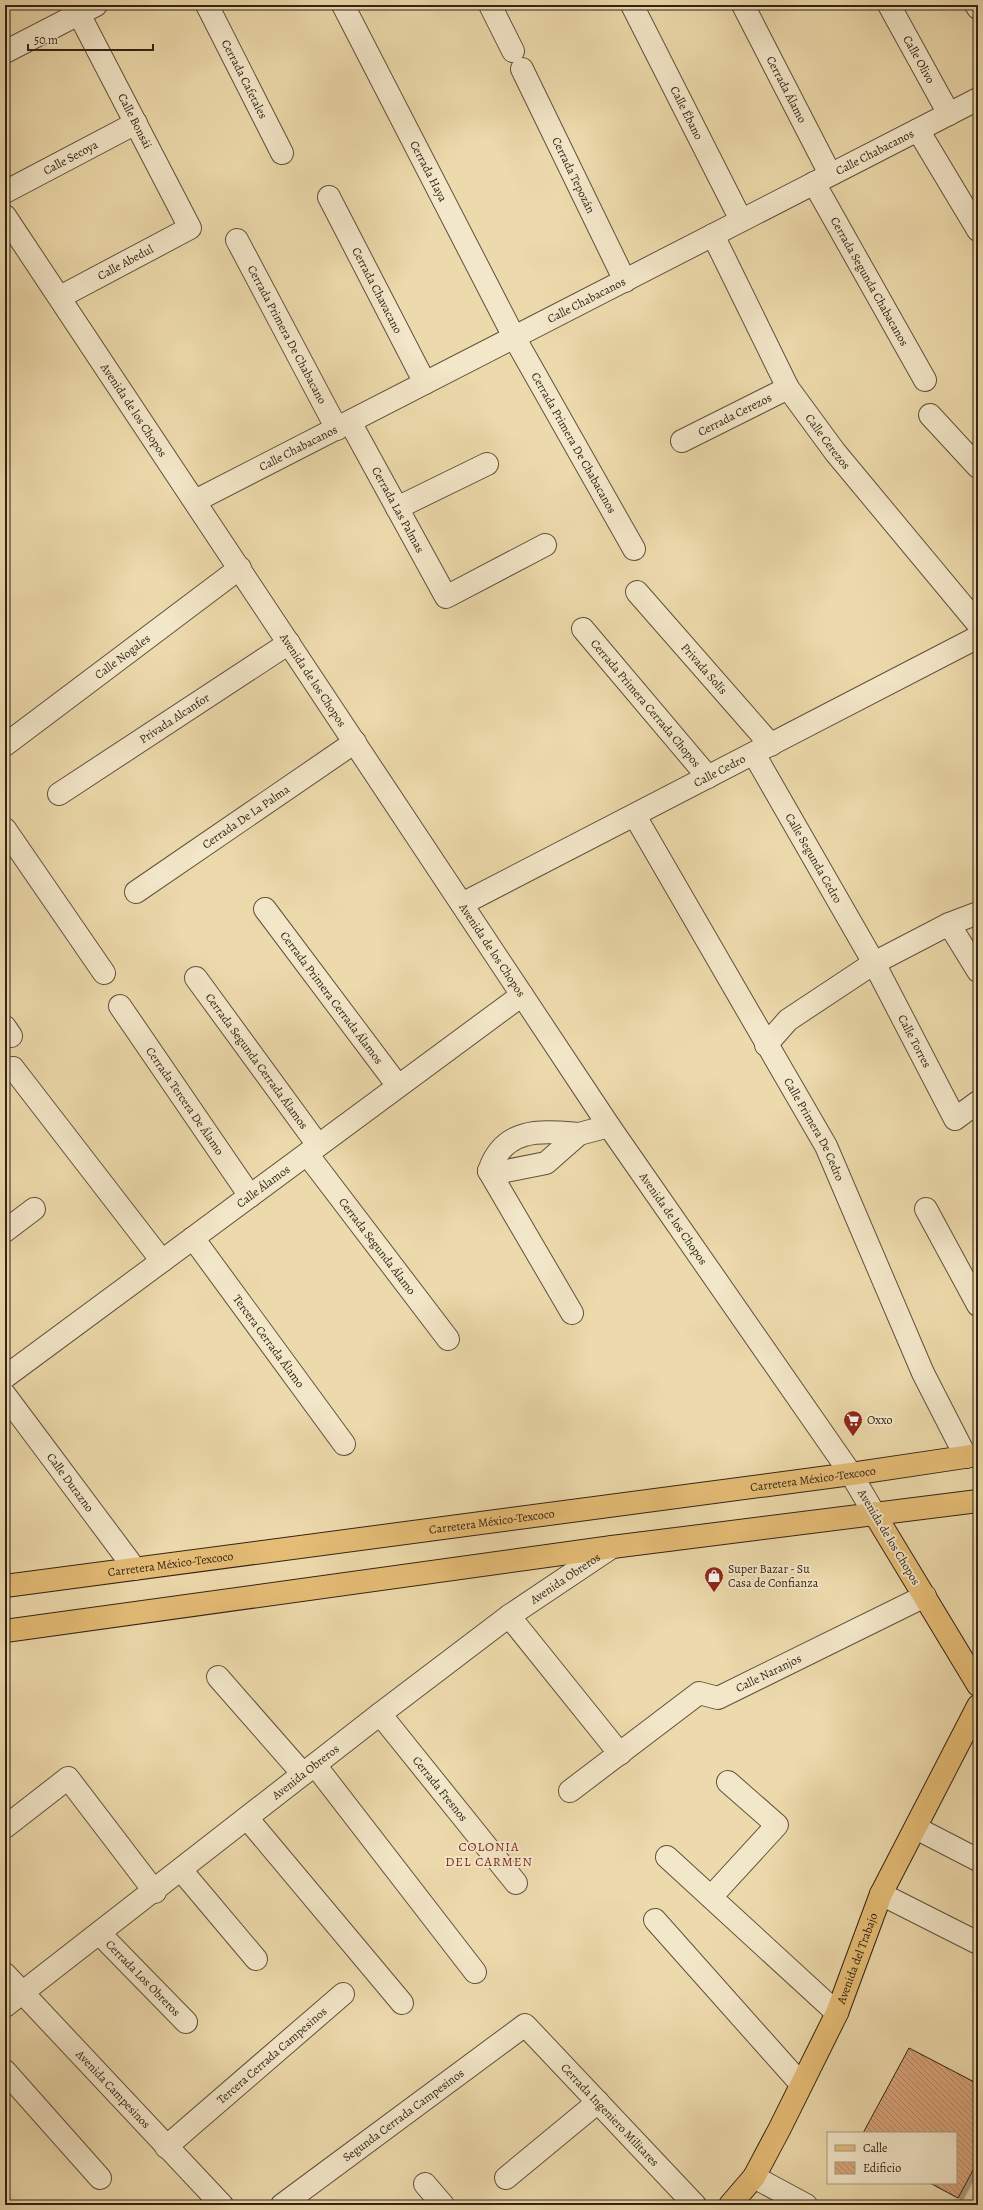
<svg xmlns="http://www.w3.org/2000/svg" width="983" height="2210" viewBox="0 0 983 2210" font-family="Alegreya,serif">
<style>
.building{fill:url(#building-back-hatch);stroke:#312316;filter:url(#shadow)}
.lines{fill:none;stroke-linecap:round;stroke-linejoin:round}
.minor-casing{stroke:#60513c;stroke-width:24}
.major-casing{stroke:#312316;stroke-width:24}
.highway-casing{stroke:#312316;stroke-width:24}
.minor{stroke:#f3e7c9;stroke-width:22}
.major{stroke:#e6bd76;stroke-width:22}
.highway{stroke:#e6bd76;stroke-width:22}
.labels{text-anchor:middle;stroke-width:4;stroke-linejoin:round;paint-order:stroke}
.street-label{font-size:12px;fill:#312316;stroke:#f3e7c9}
.poi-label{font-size:12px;fill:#312316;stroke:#f3e7c9;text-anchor:start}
.neighbourhood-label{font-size:13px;letter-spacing:1px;fill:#7a1f14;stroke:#f3e7c9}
</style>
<defs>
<pattern id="building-back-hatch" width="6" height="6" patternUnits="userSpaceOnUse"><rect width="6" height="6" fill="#d9a67c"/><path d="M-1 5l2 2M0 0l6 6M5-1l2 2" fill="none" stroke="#b18765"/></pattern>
<filter id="shadow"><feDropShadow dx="4.5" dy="2.5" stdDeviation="0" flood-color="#0004"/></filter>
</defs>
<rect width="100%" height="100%" fill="#eddaac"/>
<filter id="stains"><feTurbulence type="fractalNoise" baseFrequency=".005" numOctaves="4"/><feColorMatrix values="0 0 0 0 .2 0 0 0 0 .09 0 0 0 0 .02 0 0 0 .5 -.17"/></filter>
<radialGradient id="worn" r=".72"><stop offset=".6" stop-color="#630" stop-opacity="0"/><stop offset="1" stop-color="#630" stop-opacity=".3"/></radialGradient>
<path class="building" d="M909,2048L978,2084V2161L958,2198L930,2183H956V2133H863Z"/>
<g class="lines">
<g class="minor-casing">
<g id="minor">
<path id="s1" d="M207,5L282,153"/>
<path id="s2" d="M343,5L514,337L634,549"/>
<path d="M490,5L513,51"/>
<path id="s3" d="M632,5L741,220"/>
<path id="s4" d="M743,5L830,174"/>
<path id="s5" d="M889,5L949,114"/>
<path d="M976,5L978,8"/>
<path d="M5,52L96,5"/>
<path id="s6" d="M522,69L625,281"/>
<path d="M918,130L978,230"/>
<path id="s7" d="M814,183L925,380"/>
<path id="s8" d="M5,192L136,123"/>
<path id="s9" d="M329,197L425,383"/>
<path id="s10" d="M5,216L609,1126L851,1474L874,1513"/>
<path id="s11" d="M713,235L788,388L835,452L978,624"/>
<path id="s12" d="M237,240L337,429"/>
<path id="s13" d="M60,297L190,228L79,14"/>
<path d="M930,415L978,467"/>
<path id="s14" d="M350,422L446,597L545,545"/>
<path id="s15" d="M682,441L788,388"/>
<path id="s16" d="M195,501L978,99"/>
<path d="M397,508L487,464"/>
<path id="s17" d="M637,592L771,745"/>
<path id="s18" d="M583,629L708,777"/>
<path id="s19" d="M5,745L240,568"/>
<path id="s20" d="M754,754L874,963L955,1119L978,1102"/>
<path id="s21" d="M59,794L289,643"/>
<path id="s22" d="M635,816L826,1146L923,1373L966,1457"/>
<path d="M5,829L104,973"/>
<path id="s23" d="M136,892L355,742"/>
<path id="s24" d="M462,904L978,637"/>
<path id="s25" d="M265,909L398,1086"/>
<path d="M949,924L978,971"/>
<path id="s26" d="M196,978L318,1145"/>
<path id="s27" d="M120,1006L250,1196"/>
<path d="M5,1027L11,1036"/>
<path d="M766,1045L788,1020L874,963L949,924L978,913"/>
<path d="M13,1068L162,1261"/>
<path id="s28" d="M307,1154L448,1339"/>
<path d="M489,1171L572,1313"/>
<path d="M489,1171L501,1172L546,1163L579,1134L609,1126"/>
<path d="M489,1171C504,1127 540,1131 579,1134"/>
<path d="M926,1209L978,1305"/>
<path d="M5,1231L34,1209"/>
<path id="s29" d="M193,1238L344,1444"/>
<path id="s30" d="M5,1377L522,995"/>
<path id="s31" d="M5,1395L135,1569"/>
<path d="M509,1616L620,1754"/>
<path d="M218,1677L303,1774"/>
<path id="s32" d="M380,1714L516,1883"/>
<path d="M315,1765L475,1972"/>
<path id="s33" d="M570,1791L699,1693L718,1698L925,1596"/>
<path d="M247,1818L402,2003"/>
<path d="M5,1827L68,1778L155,1892"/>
<path d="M916,1828L978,1860"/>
<path d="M667,1857L837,2013"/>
<path d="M181,1870L256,1959"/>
<path d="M881,1894L978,1943"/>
<path d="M711,1897L777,1825L728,1782"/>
<path d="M655,1920L801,2084"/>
<path id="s34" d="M99,1933L186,2022"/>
<path id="s35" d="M5,1974L222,2205"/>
<path id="s36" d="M5,2006L380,1714L509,1616L612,1547"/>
<path d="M5,2071L100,2178"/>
<path id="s37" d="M166,2147L343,1994"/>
<path d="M754,2177L806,2205"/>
<path d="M506,2178L598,2102"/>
<path d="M425,2184L443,2205"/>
<path id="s38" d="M282,2205L525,2025L695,2205"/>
</g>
</g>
<g class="major-casing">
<g id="major">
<path d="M874,1513L978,1685"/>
<path id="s39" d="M730,2205L754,2177L780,2128L837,2013L881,1894L978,1706"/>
</g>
</g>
<g class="highway-casing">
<g id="highway">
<path id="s40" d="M5,1586L851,1474L978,1455"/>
<path d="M5,1631L612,1547L978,1501"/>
</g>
</g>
<use href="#minor" class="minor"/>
<use href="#major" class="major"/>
<use href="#highway" class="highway"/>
</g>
<defs>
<g id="supermarket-pin" transform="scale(1)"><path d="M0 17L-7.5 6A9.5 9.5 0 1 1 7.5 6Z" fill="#8f2418" stroke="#f3e7c9"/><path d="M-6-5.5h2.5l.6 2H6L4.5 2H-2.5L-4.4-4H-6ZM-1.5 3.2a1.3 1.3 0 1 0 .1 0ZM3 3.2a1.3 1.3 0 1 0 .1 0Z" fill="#fff"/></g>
<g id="shop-pin" transform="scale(1)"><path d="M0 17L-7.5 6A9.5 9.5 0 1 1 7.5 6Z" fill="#8f2418" stroke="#f3e7c9"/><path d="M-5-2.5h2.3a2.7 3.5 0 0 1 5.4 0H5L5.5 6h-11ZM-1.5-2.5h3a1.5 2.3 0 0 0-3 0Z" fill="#fff"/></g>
</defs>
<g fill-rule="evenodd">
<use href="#supermarket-pin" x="853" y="1420"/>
<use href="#shop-pin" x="714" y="1576"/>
</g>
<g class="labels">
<g class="street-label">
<text dy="4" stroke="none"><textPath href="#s5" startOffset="62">Calle Olivo</textPath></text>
<text dy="4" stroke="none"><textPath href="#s1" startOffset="83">Cerrada Cafetales</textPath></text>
<text dy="4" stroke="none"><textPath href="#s4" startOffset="95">Cerrada Álamo</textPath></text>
<text dy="4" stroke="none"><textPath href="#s3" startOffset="121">Calle Ébano</textPath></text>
<text transform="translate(135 121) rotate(63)" y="4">Calle Bonsái</text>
<text dy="4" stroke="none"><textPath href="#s16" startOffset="764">Calle Chabacanos</textPath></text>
<text dy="4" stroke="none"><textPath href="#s8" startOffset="74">Calle Secoya</textPath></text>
<text dy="4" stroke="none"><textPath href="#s2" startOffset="187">Cerrada Haya</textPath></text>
<text dy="4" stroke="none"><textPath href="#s6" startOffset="118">Cerrada Tepozán</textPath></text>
<text dy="4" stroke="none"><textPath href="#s13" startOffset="74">Calle Abedul</textPath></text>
<text dy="4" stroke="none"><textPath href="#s7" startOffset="113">Cerrada Segunda Chabacanos</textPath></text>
<text dy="4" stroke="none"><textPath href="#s9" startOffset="105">Cerrada Chavacano</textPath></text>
<text dy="4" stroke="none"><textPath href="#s16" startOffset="440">Calle Chabacanos</textPath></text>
<text dy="4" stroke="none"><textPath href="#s12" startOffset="107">Cerrada Primera De Chabacano</textPath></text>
<text dy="4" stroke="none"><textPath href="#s10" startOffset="233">Avenida de los Chopos</textPath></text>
<text dy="4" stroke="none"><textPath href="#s15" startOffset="59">Cerrada Cerezos</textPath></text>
<text dy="4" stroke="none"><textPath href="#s11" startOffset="237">Calle Cerezos</textPath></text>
<text dy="4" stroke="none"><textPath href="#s2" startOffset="495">Cerrada Primera De Chabacanos</textPath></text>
<text dy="4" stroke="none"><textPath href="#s16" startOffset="116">Calle Chabacanos</textPath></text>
<text dy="4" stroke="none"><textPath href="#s14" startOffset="100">Cerrada Las Palmas</textPath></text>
<text dy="4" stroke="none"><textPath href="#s19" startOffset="147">Calle Nogales</textPath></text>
<text dy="4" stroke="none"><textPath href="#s17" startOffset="102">Privada Solís</textPath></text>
<text dy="4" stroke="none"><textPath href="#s10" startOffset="557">Avenida de los Chopos</textPath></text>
<text dy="4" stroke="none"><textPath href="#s18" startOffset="97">Cerrada Primera Cerrada Chopos</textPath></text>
<text dy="4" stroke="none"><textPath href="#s21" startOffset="138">Privada Alcanfor</textPath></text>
<text dy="4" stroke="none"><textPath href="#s24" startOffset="290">Calle Cedro</textPath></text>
<text dy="4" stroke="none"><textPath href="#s23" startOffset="133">Cerrada De La Palma</textPath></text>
<text dy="4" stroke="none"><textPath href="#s20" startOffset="120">Calle Segunda Cedro</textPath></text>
<text dy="4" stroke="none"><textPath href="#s10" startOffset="881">Avenida de los Chopos</textPath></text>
<text dy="4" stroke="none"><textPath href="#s25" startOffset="111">Cerrada Primera Cerrada Álamos</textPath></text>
<text dy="4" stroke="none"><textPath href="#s20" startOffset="329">Calle Torres</textPath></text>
<text dy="4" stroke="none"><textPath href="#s26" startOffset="103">Cerrada Segunda Cerrada Álamos</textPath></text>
<text dy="4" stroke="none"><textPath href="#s27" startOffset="115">Cerrada Tercera De Álamo</textPath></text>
<text dy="4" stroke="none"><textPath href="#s22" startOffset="361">Calle Primera De Cedro</textPath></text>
<text dy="4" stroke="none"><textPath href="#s30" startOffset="321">Calle Álamos</textPath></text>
<text dy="4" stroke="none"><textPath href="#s10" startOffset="1205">Avenida de los Chopos</textPath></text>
<text dy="4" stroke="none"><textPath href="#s28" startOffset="116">Cerrada Segunda Álamo</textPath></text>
<text dy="4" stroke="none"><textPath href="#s29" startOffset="128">Tercera Cerrada Álamo</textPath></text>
<text dy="4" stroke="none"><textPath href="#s40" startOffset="815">Carretera México-Texcoco</textPath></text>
<text dy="4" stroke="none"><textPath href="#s31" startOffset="109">Calle Durazno</textPath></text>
<text dy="4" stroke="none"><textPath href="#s40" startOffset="491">Carretera México-Texcoco</textPath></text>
<text transform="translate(889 1537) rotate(59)" y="4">Avenida de los Chopos</text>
<text dy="4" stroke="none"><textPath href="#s40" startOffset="167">Carretera México-Texcoco</textPath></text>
<text dy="4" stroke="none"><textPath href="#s36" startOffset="705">Avenida Obreros</textPath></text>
<text dy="4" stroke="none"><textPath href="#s33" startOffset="238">Calle Naranjos</textPath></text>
<text dy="4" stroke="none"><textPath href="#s36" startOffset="381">Avenida Obreros</textPath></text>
<text dy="4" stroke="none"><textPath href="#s32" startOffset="96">Cerrada Fresnos</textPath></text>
<text dy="4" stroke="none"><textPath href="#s39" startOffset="279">Avenida del Trabajo</textPath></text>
<text dy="4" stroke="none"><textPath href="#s34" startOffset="63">Cerrada Los Obreros</textPath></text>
<text dy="4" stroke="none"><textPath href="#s37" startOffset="140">Tercera Cerrada Campesinos</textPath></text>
<text dy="4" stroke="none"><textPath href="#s35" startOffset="158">Avenida Campesinos</textPath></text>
<text dy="4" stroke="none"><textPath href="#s38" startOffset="151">Segunda Cerrada Campesinos</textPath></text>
<text dy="4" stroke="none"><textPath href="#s38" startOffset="426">Cerrada Ingeniero Militares</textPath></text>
</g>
<g class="poi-label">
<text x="867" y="1424">Oxxo</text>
<text x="728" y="1573">Super Bazar - Su<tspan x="728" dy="14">Casa de Confianza</tspan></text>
</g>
<g class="neighbourhood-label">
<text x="489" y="1851">COLONIA<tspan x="489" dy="15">DEL CARMEN</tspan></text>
</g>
</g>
<rect width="983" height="2210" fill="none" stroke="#eddaac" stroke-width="20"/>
<rect x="6" y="6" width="971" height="2198" fill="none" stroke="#312316" stroke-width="2"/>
<rect x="10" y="10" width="963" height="2190" fill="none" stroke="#312316"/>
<rect x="827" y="2132" width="130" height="52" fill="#f3e7c9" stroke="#a59981"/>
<rect x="835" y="2145" width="20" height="6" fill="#e6bd76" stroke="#a59981"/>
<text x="863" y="2152" font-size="12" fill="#312316">Calle</text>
<rect x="835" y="2162" width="20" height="12" fill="url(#building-back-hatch)" stroke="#a59981"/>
<text x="863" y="2172" font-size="12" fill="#312316">Edificio</text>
<path d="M28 44v6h125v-6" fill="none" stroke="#312316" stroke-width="2"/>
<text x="34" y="44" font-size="12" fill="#312316" stroke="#f3e7c9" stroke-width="3" paint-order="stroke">50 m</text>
<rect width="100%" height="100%" filter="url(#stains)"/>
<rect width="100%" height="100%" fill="url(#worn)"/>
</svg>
